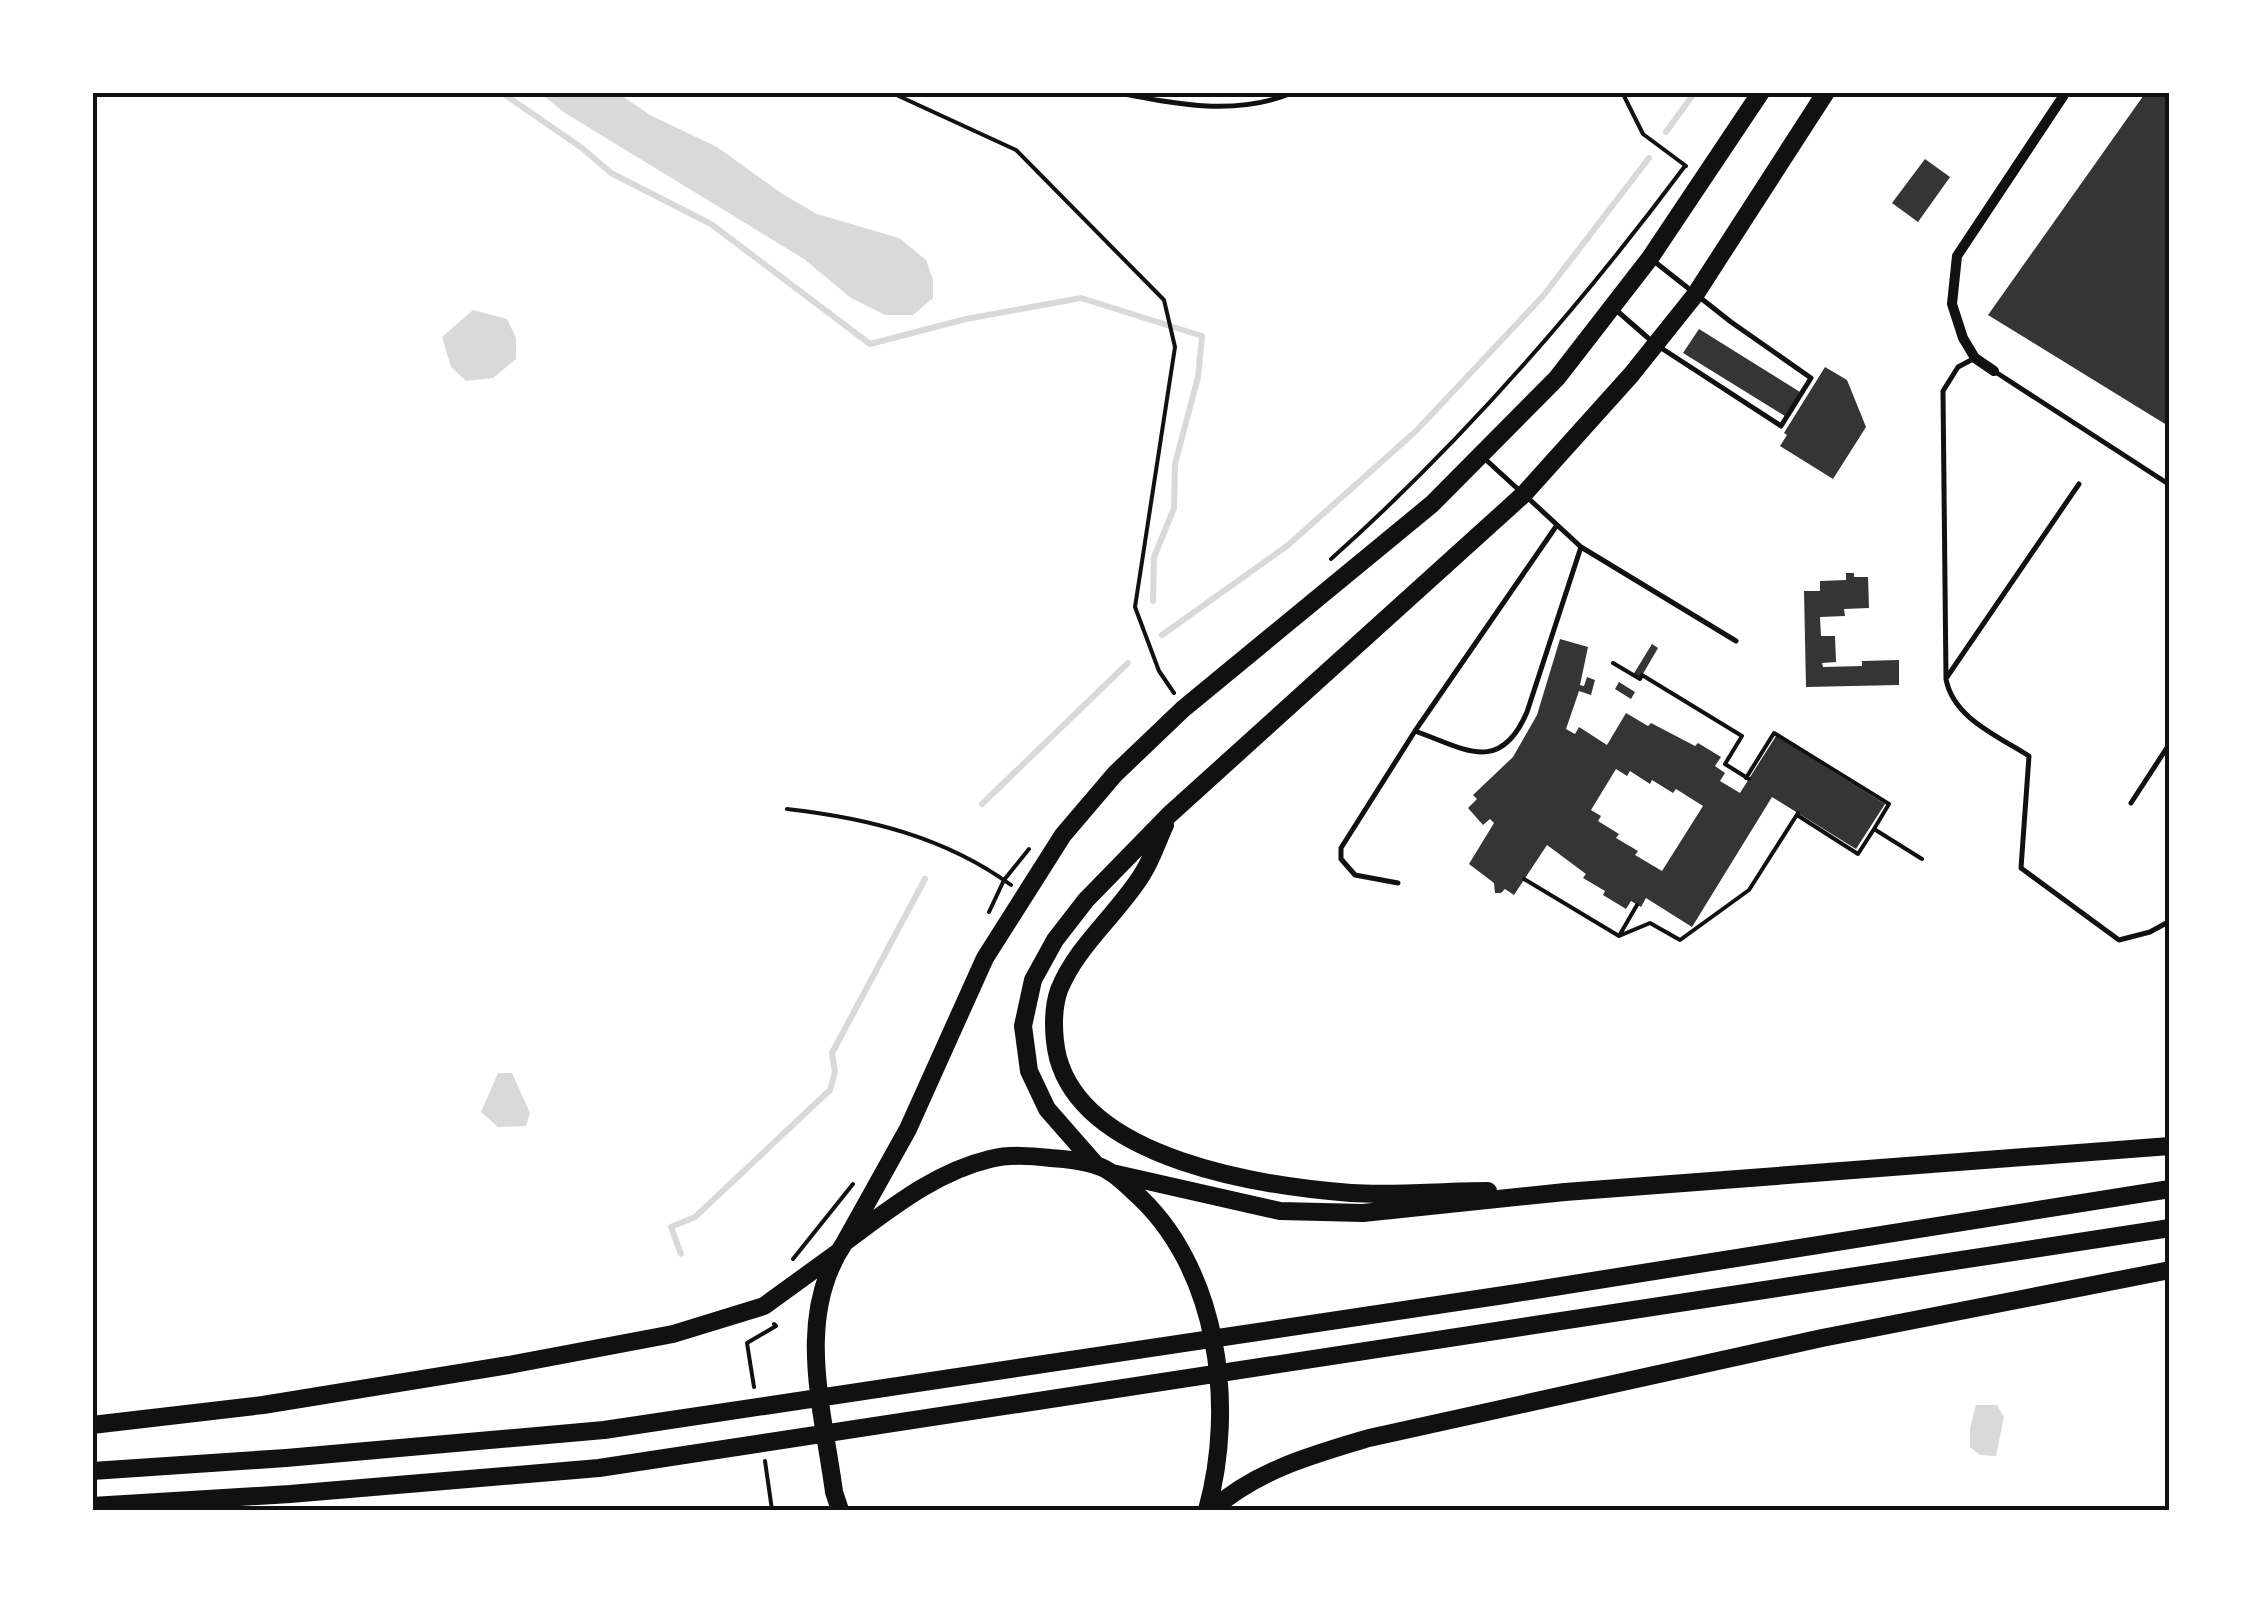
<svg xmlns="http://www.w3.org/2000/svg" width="2262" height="1603" viewBox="0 0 2262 1603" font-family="'Noto Sans',sans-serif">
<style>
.water{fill:#d9d9d9}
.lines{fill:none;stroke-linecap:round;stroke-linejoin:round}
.stream{stroke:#d9d9d9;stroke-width:6}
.building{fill:#353535;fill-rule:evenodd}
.path{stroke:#111;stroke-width:4}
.service{stroke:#111;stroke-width:5}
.minor{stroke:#111;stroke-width:10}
.trunk{stroke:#111;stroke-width:18}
.neatline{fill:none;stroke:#111;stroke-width:4}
</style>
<rect width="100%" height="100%" fill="#fff"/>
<path class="water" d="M540,93H618L650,115L717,147L784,195L817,214L899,238L926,260L933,280V298L913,315H885L851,298L804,259L565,113Z
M473,310L507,319L516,338V359L493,378L466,381L451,367L442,337Z
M498,1073H512L530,1113L526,1126L498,1127L481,1112Z
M1976,1405H1997L2004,1417L1996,1456L1980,1455L1970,1447V1428Z"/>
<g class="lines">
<path class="stream" d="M501,92L582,148L611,173L711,224L870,344L966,319L1081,298L1202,336L1198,377L1175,464L1174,508L1154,557L1153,601
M1666,132L1695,92
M1162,635L1287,546L1416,431L1543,296L1649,158
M982,804L1128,663
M681,1254L671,1227L695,1217L830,1090L835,1072L832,1053L925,879"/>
</g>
<path class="building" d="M2146,92H2170V427L1988,315Z
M1925,159L1950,177L1918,222L1892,203Z
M1699,329L1800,392L1785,416L1683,353Z
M1825,367L1847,380L1866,427L1833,479L1780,446L1787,435L1784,433Z
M1846,573H1854V577H1868L1869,608L1844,609L1845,616L1820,617L1821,636H1835L1836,662L1822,663L1823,667L1862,666V661L1899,660V685L1806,687L1804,591H1820V581L1846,580Z
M1560,639L1588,647L1580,685L1584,686L1587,677L1595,680L1591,695L1579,691L1566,729L1575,734L1579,727L1607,745L1626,713L1648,726L1651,723L1695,746L1698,743L1721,757L1715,766L1725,773L1720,781L1740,793L1776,736L1885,804L1856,849L1772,797L1692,927L1646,898L1641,907L1631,901L1626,909L1603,895L1605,891L1583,878L1586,874L1547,845L1514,895L1505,889L1501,893H1495L1494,883L1469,864L1494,823L1490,819L1483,825L1468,808L1477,799L1473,795L1513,757L1537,715ZM1616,769L1627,776L1630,771L1650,784L1652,780L1673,793L1676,789L1703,806L1662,871L1635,855L1638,851L1616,838L1619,834L1598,821L1601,816L1591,810Z
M1652,644L1658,648L1640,679L1633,675Z
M1619,682L1635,692L1631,699L1615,689Z"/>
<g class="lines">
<path class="path" d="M890,92L1016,150L1164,300L1175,347L1135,607L1159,671L1174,693
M1622,92L1643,134L1686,166
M1331,559C1463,441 1579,308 1685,166
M1613,663L1640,679L1642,675L1742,736L1725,764L1749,779
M1746,778L1774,733L1889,804L1874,829
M787,809C867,818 945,837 1011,885
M1797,815L1858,854L1874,829L1922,859
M1524,879L1619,936L1650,923L1680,940L1749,890L1798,813
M989,912L1004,880L1029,849
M1619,936L1637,905
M793,1259L853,1184
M754,1387L747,1343L776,1326L774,1324
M765,1461L772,1510"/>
<path class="service" d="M1114,92C1174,104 1237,117 1294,92
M1616,310L1655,344L1781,426L1811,378L1731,322L1655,262
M1975,358L1958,367L1943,391L1946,679C1953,718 1998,736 2029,756L2021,868L2119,940L2150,932L2170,921
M1994,371L2170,485
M1484,458L1520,491
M1528,498L1581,547L1736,641
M1947,677L2079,484
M1415,731C1465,749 1500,775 1527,712L1581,547
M2131,803L2170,743
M1398,883L1355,875L1341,859V848L1415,731L1557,525"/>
<path class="minor" d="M1994,371L1975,358L1963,338L1952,304L1957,256L2066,92"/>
<path class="trunk" d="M1165,825C1158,840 1152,859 1143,873C1118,914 1077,945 1059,990C1052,1010 1053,1037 1058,1058C1086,1160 1261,1186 1351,1193C1396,1196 1443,1191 1488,1191
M1097,1166L1047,1109L1029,1071L1023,1026L1033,980L1055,940L1086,900L1169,815L1524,494L1631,375L1695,295L1826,92
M1112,1173L1280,1211L1363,1213L1565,1192L2170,1146
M845,1242L908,1129L985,958L1063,835L1115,774L1183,709L1432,504L1557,378L1650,258L1761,92
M92,1425L263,1405L509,1365L673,1334L764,1306L837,1253
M92,1471L286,1458L604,1430L1504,1295L2170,1189
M92,1506L290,1494L599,1468L2170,1228
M840,1510L834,1492C823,1409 794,1316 845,1242C890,1209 935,1172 990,1159C1010,1154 1031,1156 1051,1158C1065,1159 1082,1161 1096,1165C1111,1170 1122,1181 1133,1191C1219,1266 1236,1406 1207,1510
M1212,1510C1257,1470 1312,1455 1369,1438L1822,1338L2170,1270"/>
</g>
<rect width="2262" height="1603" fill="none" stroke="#ffffff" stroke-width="190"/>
<rect x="95" y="95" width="2072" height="1413" class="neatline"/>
</svg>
